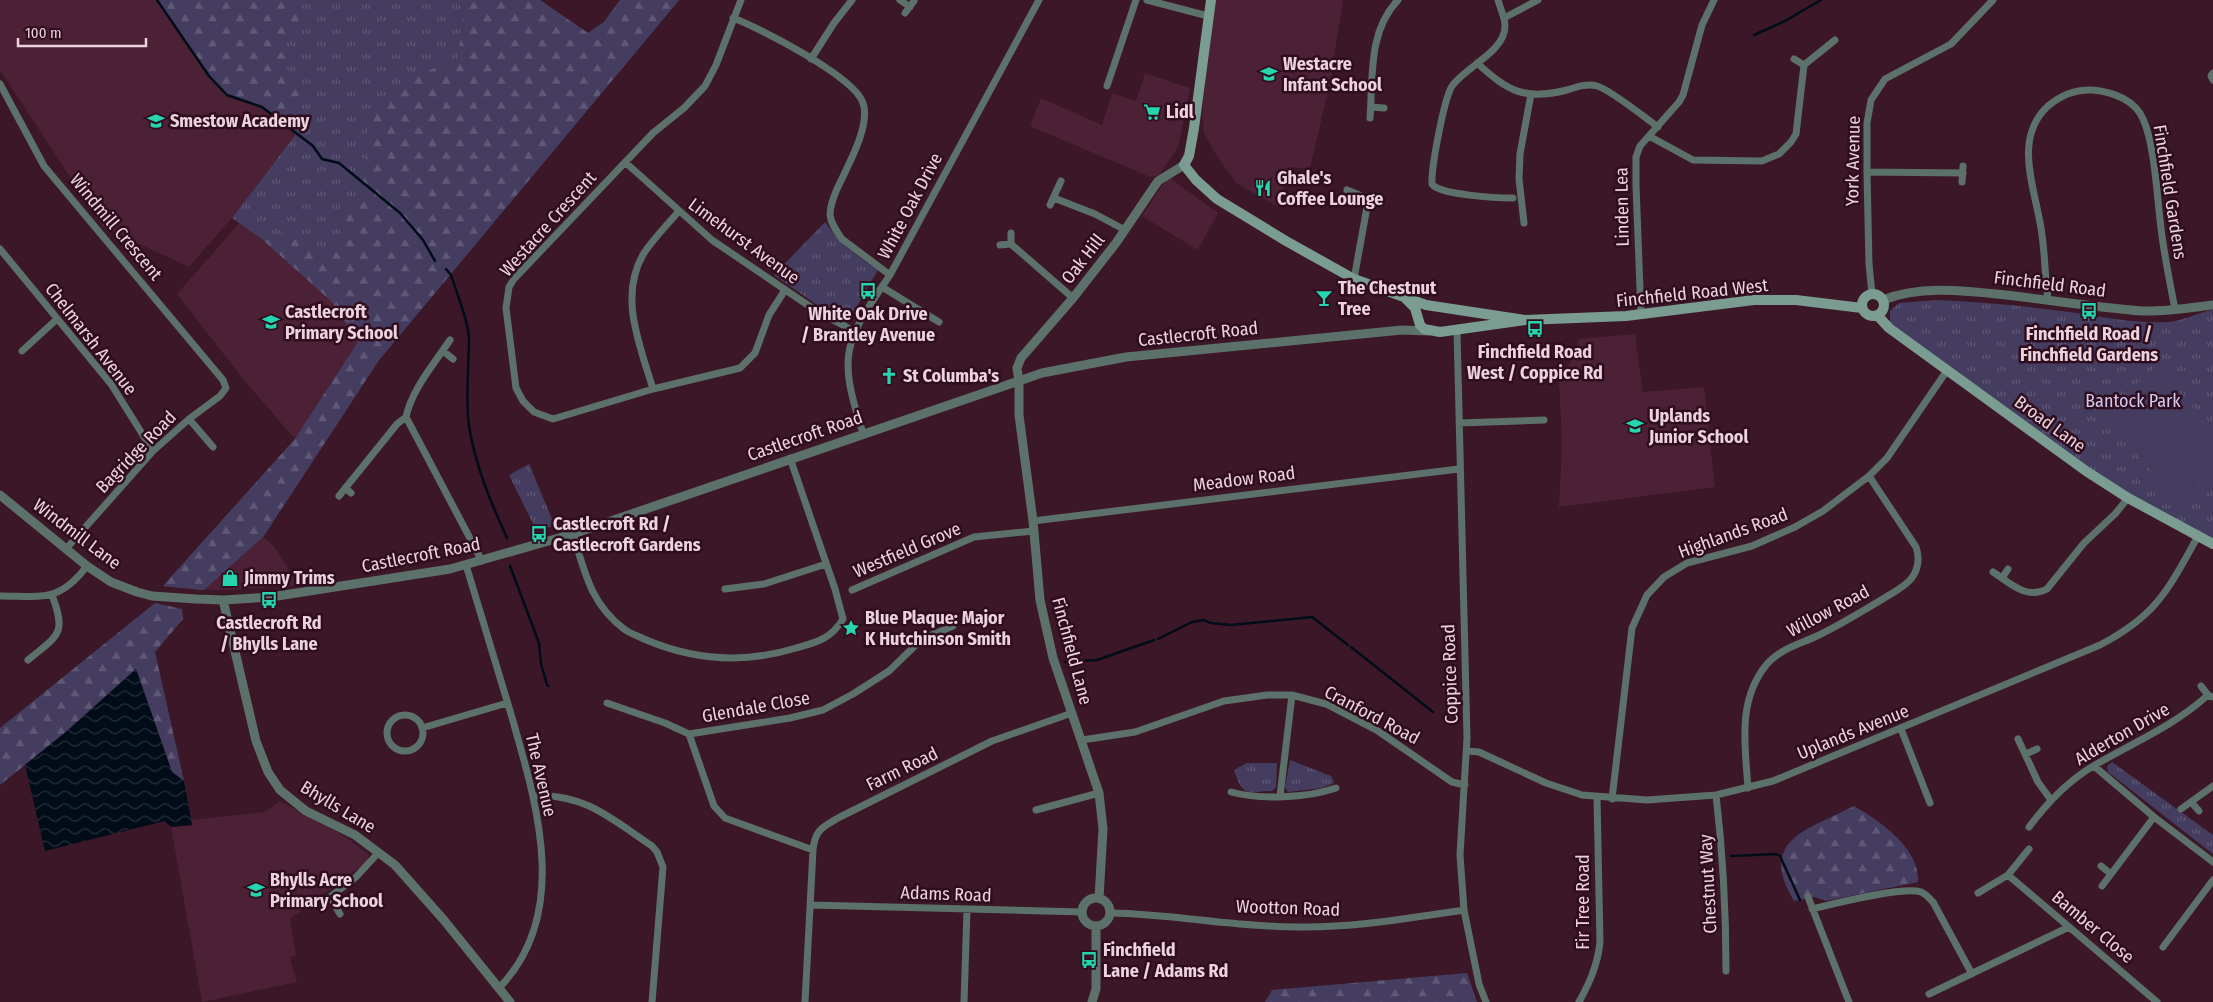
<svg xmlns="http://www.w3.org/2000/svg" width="2213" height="1002" viewBox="0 0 2213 1002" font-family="'Fira Sans Condensed',sans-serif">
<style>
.built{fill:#4c2135}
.grass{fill:url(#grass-tufts)}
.forest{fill:url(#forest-firs)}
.pitch{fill:#443d60}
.water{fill:url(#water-waves)}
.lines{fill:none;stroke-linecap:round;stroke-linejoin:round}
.stream{stroke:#000d19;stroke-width:2.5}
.minor{stroke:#5c716a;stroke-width:7}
.tertiary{stroke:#5c716a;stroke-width:9}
.secondary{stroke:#7a9c91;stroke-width:10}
.labels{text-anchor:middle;stroke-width:5;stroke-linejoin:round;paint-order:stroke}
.poi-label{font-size:18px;font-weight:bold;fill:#ebd2dc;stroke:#300d1e;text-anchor:start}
.street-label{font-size:18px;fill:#ebd2dc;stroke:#300d1e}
.park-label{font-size:18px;fill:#d1cbf1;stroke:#300d1e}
</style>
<defs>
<pattern id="grass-tufts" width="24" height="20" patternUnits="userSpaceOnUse" patternTransform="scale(1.25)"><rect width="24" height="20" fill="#443d60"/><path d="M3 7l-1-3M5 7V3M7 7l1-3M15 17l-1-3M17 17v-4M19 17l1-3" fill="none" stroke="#5f5876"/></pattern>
<pattern id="forest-firs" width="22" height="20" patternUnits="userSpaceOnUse" patternTransform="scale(1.25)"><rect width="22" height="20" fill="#443d60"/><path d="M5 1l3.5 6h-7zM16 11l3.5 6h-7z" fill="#5f5876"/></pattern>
<pattern id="water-waves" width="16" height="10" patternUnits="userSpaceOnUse" patternTransform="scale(1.25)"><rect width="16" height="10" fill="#000d19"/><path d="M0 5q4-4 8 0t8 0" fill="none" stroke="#252f3a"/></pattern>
</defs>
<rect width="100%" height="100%" fill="#3b1728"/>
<path class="built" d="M0,0H156L209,76L227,95L262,107L296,134L232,218L189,267L103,227L0,70Z
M1217,0H1343L1330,82L1310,169L1290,167L1278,207L1236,183L1215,153L1204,133L1202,114L1213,16Z
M1145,73L1190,88L1178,147L1159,175L1150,177L1030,126L1041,98L1102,125L1112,93L1136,101Z
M1170,178L1218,213L1198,250L1142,216L1162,185Z
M239,223L263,240L331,301L358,342L295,439L243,379L177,294Z
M1635,334L1643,392L1704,387L1715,487L1559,507L1562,442L1559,379L1571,362L1579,339Z
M263,537L274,546L298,585L230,590H204Z
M280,801L346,837L369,855L367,862L290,919L296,955L290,958L297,982L202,1002L171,827L192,825L191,820L264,812Z"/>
<path class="grass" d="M156,0H540L588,33L604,22L620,0H679L379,360L263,537L202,590L163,586L295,439L358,342L331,301L263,240L232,218L296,134L262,107L227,95L209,76Z
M825,222C839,243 857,256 878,270L846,325L774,275Z
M1936,300C1981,302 2025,306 2070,312C2103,317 2136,324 2169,322C2187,320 2198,312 2213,310V539L2128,495L2082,464L1890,323V311L1899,303Z
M529,464L555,526L536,530L509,475Z
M1290,760L1331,776L1334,783L1322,788L1288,792L1285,787Z
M2112,762L2213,835V854L2108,772L2107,766Z
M1247,763H1277L1276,787L1272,791C1246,792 1243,797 1234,770Z"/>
<path class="forest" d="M156,0H300L304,11L285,43L286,67L303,95V103L296,134L262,107L227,95L206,71Z
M456,0H539L588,33L604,22L620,0H679L379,360L263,537L204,590L163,586L295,439L358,342L331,301L263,240L282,233L311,247L332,250L346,216L365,177L369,120L392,90L423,73L458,58L464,12Z
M155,603L182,609L183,619L155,652L184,781L172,772L136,669L67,731L0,785V728Z
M1854,806C1880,821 1920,848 1918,882L1826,901L1815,897L1794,901C1757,839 1808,830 1854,806Z
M1467,973L1477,1002H1265L1272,990Z"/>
<path class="pitch" d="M2157,366L2213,430V471L2178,501L2102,415Z"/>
<path class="water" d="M136,669L172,772L184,781L192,825L171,827L165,821L45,851L25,765L67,731Z"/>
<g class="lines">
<path class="stream" d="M157,0L209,76L227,95L262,107L313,146L322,159L339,163L400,213L423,240L435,261
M1754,35L1785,21L1821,0
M446,269L451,275C456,291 469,323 469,338C469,365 465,400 469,426C476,468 490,500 507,538
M510,566L539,643L541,664L547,685L549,686
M1158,639L1192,622L1204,620L1210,623L1231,625L1312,617L1348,645
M1351,647L1433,712
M1065,662L1097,660L1154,640
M1731,856L1776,854L1780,856L1800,900"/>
<path class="minor" d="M741,0L716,65L705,86L684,108L653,133L514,279L509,287L506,308L516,388L523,401L534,412L553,419L653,389L740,368L755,353L769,315L785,290
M900,0L910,7
M1147,0L1208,16
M1498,0C1500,8 1505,17 1505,26C1505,52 1465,67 1452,86C1444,99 1431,168 1432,184C1439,195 1498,198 1513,198
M905,13L914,1
M733,18C760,28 855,77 863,103C871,126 847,167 837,189C834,196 830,207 830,215C831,224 837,232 842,239L890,275
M1504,18L1538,0
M811,59L834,23L852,0
M1794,59L1804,65
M1477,63C1508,91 1524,101 1567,90C1576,87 1587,83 1597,86C1611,90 1644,117 1658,127
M2213,73L2211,76L2213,80
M0,84L44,166L223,380L226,388L220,396L189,419L153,451L66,549
M1107,86L1136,0
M1371,107L1384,108
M1370,118C1373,77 1368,31 1398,0
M1649,136L1693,160L1762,161L1779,154L1791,142L1796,134L1804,65L1835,40
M625,162L712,240L818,312L854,331
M1867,172L1963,173
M1962,182L1963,166
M1347,190L1364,197L1367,207L1354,279
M1054,198L1095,214L1125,230
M1050,205L1061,181
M1524,223L1519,179L1520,154L1531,94
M1011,244L1073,298
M1000,245L1011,244V233
M0,249L111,384L153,451
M882,287L939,322
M1872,294L1869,264L1867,172V123L1871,100L1885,79L1951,44L1993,0
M2048,299C2045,278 2045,256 2042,235C2037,192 2011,140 2048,106C2062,94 2076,89 2093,90C2113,92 2135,100 2143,119C2155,145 2157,198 2161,228C2164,255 2170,282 2175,310
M1641,315L1636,185V157L1640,146L1679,102L1683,95L1702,25L1714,0
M1457,330L1467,738L1460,855L1464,910L1479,984L1486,1002
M450,340C434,364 412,389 406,417L482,561
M22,351L57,319
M443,351L453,359
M653,389C640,345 618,296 644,253C654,238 667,225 679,211
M189,419L213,447
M1459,423L1544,420
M863,433C837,354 844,342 890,275L1039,0
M345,488L351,493
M339,496L397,424L406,417
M1033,521L1459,469
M573,534C585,572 590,603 624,629C629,633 638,636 644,639C695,661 744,664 796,648C817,642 831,639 843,619L835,589L790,458
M466,565C481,615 496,664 511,714C536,802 572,913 499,988
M1993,572C2010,583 2026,600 2047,589L2084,543L2115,514L2128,498
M2002,578L2008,569
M725,589L764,584L826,564
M852,590L974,537L1034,531
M0,596C42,596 59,603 87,566
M28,660C58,635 67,635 52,595
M2201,686L2208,695L2213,697
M607,703L665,723L689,734L790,718L823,710L853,694L889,671L922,639L953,626
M387 733a18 18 0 1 1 36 0a18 18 0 1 1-36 0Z
M422,728L507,703
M1901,729L1930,803
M689,734L714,806L725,818L813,850
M2018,739L2038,782L2051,800
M1082,740L1135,732L1224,701L1267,695H1292L1326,704L1378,731L1452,782L1465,785
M1467,751L1479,752L1546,783L1582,795L1647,800L1716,795L1773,781L2100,645C2157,615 2168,590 2198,536
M2026,754L2037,749
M2094,766L2154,817L2213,862
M1748,788C1745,745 1737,700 1767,664C1780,649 1800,644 1817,636C1840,625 1863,611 1886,597C1894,592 1904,587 1911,579C1918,570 1920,559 1916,547L1869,476
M1231,792C1260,800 1307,798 1336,788
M1716,795C1723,854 1726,911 1726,971
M533,796C583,792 613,820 652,846L657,852L663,867L652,1002
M1280,796L1292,695
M1612,799L1632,628L1647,595L1664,577L1687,563L1752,546L1795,527L1823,511L1869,476L1887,458L1948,369
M2192,803L2199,811
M2181,809L2213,786
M1036,810L1099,793
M2029,827C2047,803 2069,780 2095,765C2134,742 2174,726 2208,695
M2101,866L2111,874
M2008,875L2157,1002
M2102,886L2154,817
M1978,893L2008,875L2029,849
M1808,897L1849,1002
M810,905L1082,912
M1812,909C1833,904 1903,886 1921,892C1926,894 1929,898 1933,902L1972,974
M1111,913C1173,914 1235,927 1297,927C1353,928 1409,918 1464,910
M340,914L330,897L356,877L379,852
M2163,947L2213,880
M1929,994L2069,927
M805,1002L813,850C815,829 823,827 840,817L992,741L1072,713
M964,1002L967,910
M1579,1002C1590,982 1597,966 1600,943L1597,798"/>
<path class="tertiary" d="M1883,300C1918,286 1959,290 1996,294C2044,299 2093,307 2141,311C2165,312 2189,308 2213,305
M0,495L87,566L111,582L137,592L152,596L196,599L223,600L271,597L450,569L573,534L1042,373L1126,357L1402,330L1428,331
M223,600L256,741L268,772L280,790L306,811L355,835L395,865L443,919L510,1002
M1082 912a14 14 0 1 1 28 0a14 14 0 1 1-28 0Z
M1099,898L1103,829L1099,793L1053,658L1040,600L1033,521L1019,415V381L1017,368L1021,358L1073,298L1116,243L1158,181L1184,165
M1092,1002L1096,989V927"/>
<path class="secondary" d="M1211,0L1194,128L1189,156L1184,165L1196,180L1217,199L1286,241L1354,279L1426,305L1525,320
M1862 305a11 11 0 1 1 22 0a11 11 0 1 1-22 0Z
M1406,299L1415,308L1420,325L1424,329L1440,332L1525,320L1626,316L1754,300H1796L1862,308
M1878,316L1889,328L2086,471L2128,498L2213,544"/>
</g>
<defs>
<g id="school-bare" transform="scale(1.35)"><path d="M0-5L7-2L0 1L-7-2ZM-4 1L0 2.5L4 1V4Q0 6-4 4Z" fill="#25d5ae" stroke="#300d1e" stroke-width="2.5" paint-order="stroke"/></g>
<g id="supermarket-bare" transform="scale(1.35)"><path d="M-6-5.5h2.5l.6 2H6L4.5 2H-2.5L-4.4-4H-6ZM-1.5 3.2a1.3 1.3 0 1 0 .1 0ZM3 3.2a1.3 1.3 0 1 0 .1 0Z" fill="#25d5ae" stroke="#300d1e" stroke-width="2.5" paint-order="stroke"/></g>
<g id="restaurant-bare" transform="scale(1.35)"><path d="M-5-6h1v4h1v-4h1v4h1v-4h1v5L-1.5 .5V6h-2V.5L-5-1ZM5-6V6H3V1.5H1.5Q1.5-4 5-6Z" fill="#25d5ae" stroke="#300d1e" stroke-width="2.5" paint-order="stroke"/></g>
<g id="bus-bare" transform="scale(1.35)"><path d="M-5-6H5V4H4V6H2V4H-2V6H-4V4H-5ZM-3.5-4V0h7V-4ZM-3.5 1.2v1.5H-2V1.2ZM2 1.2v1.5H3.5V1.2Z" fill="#25d5ae" stroke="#300d1e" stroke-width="2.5" paint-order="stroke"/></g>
<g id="bar-bare" transform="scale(1.35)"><path d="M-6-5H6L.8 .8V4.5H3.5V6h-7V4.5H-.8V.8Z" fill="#25d5ae" stroke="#300d1e" stroke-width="2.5" paint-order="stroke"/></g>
<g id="church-bare" transform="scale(1.35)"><path d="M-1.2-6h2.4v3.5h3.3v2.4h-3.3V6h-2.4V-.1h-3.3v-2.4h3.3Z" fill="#25d5ae" stroke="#300d1e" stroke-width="2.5" paint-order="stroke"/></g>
<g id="shop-bare" transform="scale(1.35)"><path d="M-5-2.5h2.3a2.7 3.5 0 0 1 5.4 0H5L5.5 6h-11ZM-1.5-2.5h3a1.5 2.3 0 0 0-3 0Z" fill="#25d5ae" stroke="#300d1e" stroke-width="2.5" paint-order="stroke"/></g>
<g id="sight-bare" transform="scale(1.35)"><path d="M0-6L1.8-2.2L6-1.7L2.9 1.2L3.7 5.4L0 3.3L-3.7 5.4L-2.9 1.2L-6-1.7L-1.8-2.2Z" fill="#25d5ae" stroke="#300d1e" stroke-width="2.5" paint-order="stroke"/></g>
</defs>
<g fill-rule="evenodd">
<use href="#school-bare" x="1269" y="74"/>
<use href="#supermarket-bare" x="1152" y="112"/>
<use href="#school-bare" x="156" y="121"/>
<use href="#restaurant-bare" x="1263" y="188"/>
<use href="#bus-bare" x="868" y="291"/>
<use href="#bar-bare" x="1324" y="298"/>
<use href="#bus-bare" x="2089" y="311"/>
<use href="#school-bare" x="271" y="322"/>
<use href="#bus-bare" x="1535" y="329"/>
<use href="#church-bare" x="889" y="376"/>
<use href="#school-bare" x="1635" y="426"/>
<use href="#bus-bare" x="539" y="534"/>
<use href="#shop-bare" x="230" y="578"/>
<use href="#bus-bare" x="269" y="600"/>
<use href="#sight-bare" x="851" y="628"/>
<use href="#school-bare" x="256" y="890"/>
<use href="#bus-bare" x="1089" y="960"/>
</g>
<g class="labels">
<g class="poi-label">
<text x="1283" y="70">Westacre<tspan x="1283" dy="21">Infant School</tspan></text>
<text x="1166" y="118">Lidl</text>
<text x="170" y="127">Smestow Academy</text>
<text x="1277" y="184">Ghale's<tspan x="1277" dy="21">Coffee Lounge</tspan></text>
<text x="1338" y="294">The Chestnut<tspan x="1338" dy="21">Tree</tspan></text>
<text x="285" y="318">Castlecroft<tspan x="285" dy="21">Primary School</tspan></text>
<text x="868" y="320" text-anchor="middle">White Oak Drive<tspan x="868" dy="21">/ Brantley Avenue</tspan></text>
<text x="2089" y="340" text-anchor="middle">Finchfield Road /<tspan x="2089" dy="21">Finchfield Gardens</tspan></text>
<text x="1535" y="358" text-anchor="middle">Finchfield Road<tspan x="1535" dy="21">West / Coppice Rd</tspan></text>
<text x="903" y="382">St Columba's</text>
<text x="1649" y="422">Uplands<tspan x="1649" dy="21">Junior School</tspan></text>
<text x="553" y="530">Castlecroft Rd /<tspan x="553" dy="21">Castlecroft Gardens</tspan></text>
<text x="244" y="584">Jimmy Trims</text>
<text x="865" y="624">Blue Plaque: Major<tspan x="865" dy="21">K Hutchinson Smith</tspan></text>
<text x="269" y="629" text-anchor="middle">Castlecroft Rd<tspan x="269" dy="21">/ Bhylls Lane</tspan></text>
<text x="270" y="886">Bhylls Acre<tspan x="270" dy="21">Primary School</tspan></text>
<text x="1103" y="956">Finchfield<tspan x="1103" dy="21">Lane / Adams Rd</tspan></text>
</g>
<g class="street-label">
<text transform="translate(1853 161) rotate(-89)" y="6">York Avenue</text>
<text transform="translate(2170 192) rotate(81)" y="6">Finchfield Gardens</text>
<text transform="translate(910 206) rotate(-62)" y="6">White Oak Drive</text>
<text transform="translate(1622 207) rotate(-91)" y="6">Linden Lea</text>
<text transform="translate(548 224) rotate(-48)" y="6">Westacre Crescent</text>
<text transform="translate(116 227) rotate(50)" y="6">Windmill Crescent</text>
<text transform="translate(744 241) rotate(36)" y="6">Limehurst Avenue</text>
<text transform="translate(1083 259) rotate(-52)" y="6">Oak Hill</text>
<text transform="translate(2050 284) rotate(7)" y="6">Finchfield Road</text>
<text transform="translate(1692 293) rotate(-6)" y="6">Finchfield Road West</text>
<text transform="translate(1198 334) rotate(-6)" y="6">Castlecroft Road</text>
<text transform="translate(91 339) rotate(52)" y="6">Chelmarsh Avenue</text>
<text transform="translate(2050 424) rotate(36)" y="6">Broad Lane</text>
<text transform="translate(805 436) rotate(-19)" y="6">Castlecroft Road</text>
<text transform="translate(136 452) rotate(-46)" y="6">Bagridge Road</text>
<text transform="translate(1244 479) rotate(-7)" y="6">Meadow Road</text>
<text transform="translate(1733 533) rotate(-20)" y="6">Highlands Road</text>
<text transform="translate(77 534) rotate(37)" y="6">Windmill Lane</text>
<text transform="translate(907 550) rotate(-23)" y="6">Westfield Grove</text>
<text transform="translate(421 555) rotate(-11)" y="6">Castlecroft Road</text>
<text transform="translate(1828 611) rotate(-28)" y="6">Willow Road</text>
<text transform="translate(1072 651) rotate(75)" y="6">Finchfield Lane</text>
<text transform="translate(1450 674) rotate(-92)" y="6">Coppice Road</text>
<text transform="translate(756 707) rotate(-10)" y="6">Glendale Close</text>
<text transform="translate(1372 715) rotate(28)" y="6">Cranford Road</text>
<text transform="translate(1853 732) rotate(-22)" y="6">Uplands Avenue</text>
<text transform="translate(2122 734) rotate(-30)" y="6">Alderton Drive</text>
<text transform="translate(902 769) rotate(-26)" y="6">Farm Road</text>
<text transform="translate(541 775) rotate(77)" y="6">The Avenue</text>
<text transform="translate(338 807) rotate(31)" y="6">Bhylls Lane</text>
<text transform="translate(1708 884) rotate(-93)" y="6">Chestnut Way</text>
<text transform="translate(946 894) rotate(2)" y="6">Adams Road</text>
<text transform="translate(1583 902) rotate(-90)" y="6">Fir Tree Road</text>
<text transform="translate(1288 908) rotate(2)" y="6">Wootton Road</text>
<text transform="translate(2093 927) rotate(40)" y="6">Bamber Close</text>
</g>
<g class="park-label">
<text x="2133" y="407">Bantock Park</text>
</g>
</g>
<path d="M18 38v8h128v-8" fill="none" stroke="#ebd2dc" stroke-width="2.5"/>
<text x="25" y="38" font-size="15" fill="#ebd2dc" stroke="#300d1e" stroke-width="4" paint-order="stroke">100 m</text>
</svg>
